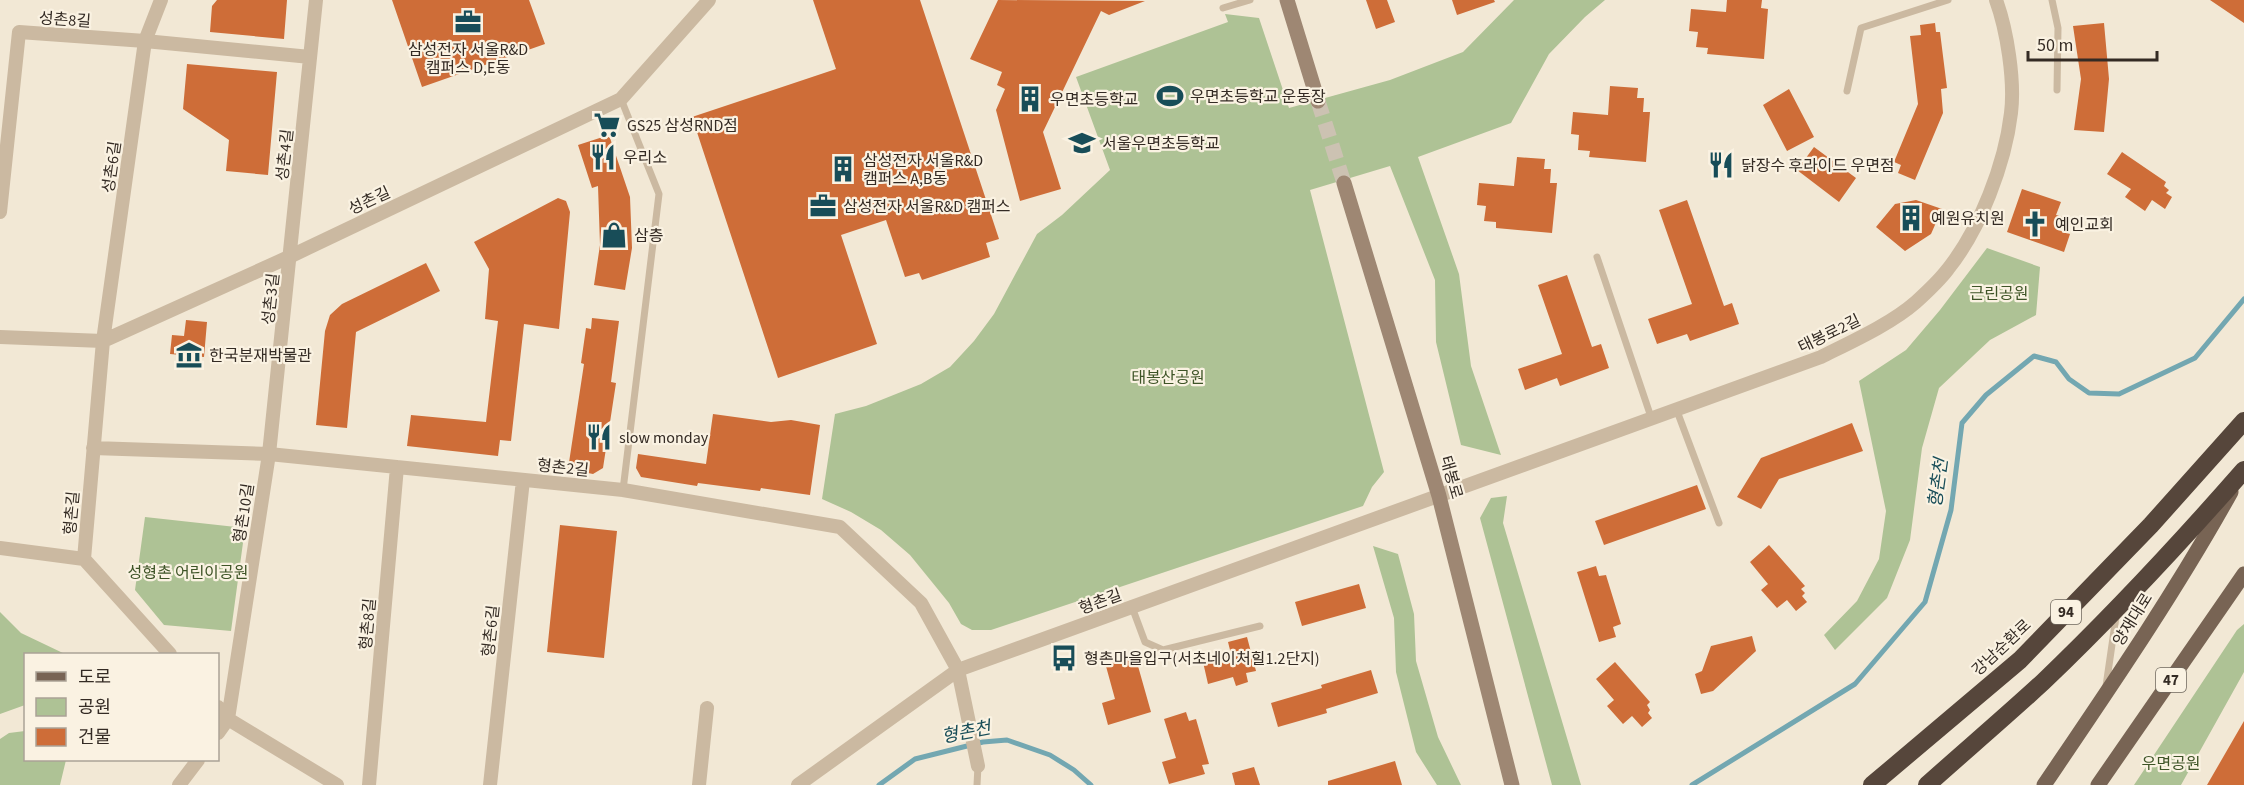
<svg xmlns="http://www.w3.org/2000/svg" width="2244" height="785" viewBox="0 0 2244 785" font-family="'Source Sans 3','Noto Sans KR',sans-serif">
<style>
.green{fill:#aec295}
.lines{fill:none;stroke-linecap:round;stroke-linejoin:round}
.stream{stroke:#73a7b1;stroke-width:5}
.building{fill:#ce6d38}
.secondary-tunnel{stroke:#ccc2b2;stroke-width:15;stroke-dasharray:15 8;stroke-linecap:butt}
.lane{stroke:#cbb9a1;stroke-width:7}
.street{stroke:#cbb9a1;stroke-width:14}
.secondary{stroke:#9e8773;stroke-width:15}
.primary{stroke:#786454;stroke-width:15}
.highway{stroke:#56463b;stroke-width:18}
.highway-bridge{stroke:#56463b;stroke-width:18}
.labels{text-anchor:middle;stroke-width:4.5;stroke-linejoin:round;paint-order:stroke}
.shield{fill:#faf2e2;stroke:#6f675d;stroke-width:1.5}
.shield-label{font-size:15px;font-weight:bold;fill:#342b24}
.street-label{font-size:16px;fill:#342b24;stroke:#faf2e2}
.poi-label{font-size:16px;fill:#342b24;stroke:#faf2e2;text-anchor:start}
.park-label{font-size:16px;fill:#3e5427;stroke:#faf2e2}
.water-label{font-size:18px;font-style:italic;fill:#184d58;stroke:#faf2e2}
</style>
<rect width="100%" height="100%" fill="#f2e8d5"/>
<path class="green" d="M1514,0H1605L1585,17L1549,54L1511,123L1418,157L1459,274L1471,366L1501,455L1461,445L1436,342L1435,280L1390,166L1310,190L1384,472L1372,487L1363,506L991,630H972L961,624L949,603L910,555L881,530L851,512L822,499L835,414L866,406L921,384L950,367L974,341L994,314L1037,234L1062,215L1110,170L1076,77L1228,22L1225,14L1259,18L1289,108L1390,80L1463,52Z
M1987,248L2040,267L2036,315L1990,340L1939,388L1922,448L1910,540L1887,598L1835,650L1824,635L1857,601L1879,559L1886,511L1859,381L1906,350L1940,310Z
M1507,496L1503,523L1581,785H1552L1480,518L1491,498Z
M145,517L245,528L231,631L164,625L135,590Z
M1373,546L1398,554L1414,614L1416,661L1438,737L1461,785H1437L1416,752L1396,672L1394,618Z
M0,612L21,633L65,654H26L25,705L0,714Z
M2244,624V672L2181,785H2134L2237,630Z
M25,731L26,760H66L60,785H0V739L9,733Z"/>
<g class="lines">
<path class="stream" d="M879,785L915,759L983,742L1007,740L1050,755L1074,770L1091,785
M1692,785L1855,684L1925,602L1951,510L1962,423L1986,395L2034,356L2056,362L2069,379L2089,393L2119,394L2195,358L2244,299"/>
</g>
<path class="building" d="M217,0H287L284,39L210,32L212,6Z
M392,0H529L545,44L422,87Z
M813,0H920L999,239L986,243L990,257L922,280L919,273L905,277L886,220L841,235L877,344L778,378L692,117L836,69Z
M998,0L1145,1L1109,15L1101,11L1043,132L1061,189L1020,201L996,110L1005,89L997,85L1002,72L970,59Z
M1366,0H1387L1395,22L1376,29Z
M1452,0H1494L1495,2L1457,15Z
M1727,0H1762L1761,8L1768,9L1764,59L1707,54L1708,48L1696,47L1698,32L1689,31L1691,9L1726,12Z
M2210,0H2244V23Z
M1935,23L1936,32H1940L1947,88L1941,89L1943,113L1915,180L1898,173L1901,165L1894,162L1918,104L1910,36L1921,35L1920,25Z
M2104,23L2109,79L2104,132L2074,130L2081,79L2073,26Z
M187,64L277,72L268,175L226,171L229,140L183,109Z
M1610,86L1638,88L1637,98H1644L1643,112H1650L1646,162L1589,157L1590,151L1578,150L1579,135L1571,134L1573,112L1608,115Z
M1789,89L1814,137L1787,151L1763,105Z
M609,135L630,197L632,248L625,290L594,285L600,245L598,186L592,188L578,145Z
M1814,147L1856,178L1839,202L1797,170Z
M2122,152L2166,182L2164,186L2169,190L2166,193L2172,197L2165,209L2152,200L2145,211L2125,197L2131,189L2107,174Z
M1517,157L1545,159L1544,169H1551L1550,183H1557L1552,233L1496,228V222L1484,221L1486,206L1477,205L1479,183L1514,186Z
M2022,189L2061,202L2056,215L2063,217L2058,230L2070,234L2064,252L2007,232Z
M558,198L566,201L570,212L559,329L524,324L511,441L500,440L498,456L407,446L411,415L486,422L498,321L485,319L489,269L474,242Z
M1687,200L1724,306L1732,303L1739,324L1690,341L1687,334L1657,344L1648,319L1692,304L1659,210Z
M1916,200L1942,209L1931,234L1905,251L1876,227L1895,204Z
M426,263L440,291L356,332L347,428L316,425L325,331L330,315L342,304Z
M1567,275L1592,347L1601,344L1609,368L1560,386L1557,378L1525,390L1518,369L1562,354L1538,285Z
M592,318L619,321L611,382L616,383L603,468L593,474L568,469L584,364L581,363L586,328L591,329Z
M186,320L207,322L204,357L170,354L172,335L184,336Z
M713,414L771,422L791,420L820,425L810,495L761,488L760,491L698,483L697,486L641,477L636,468L638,454L706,464Z
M1852,423L1863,451L1779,479L1761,509L1737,497L1761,458Z
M1697,485L1706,509L1604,545L1595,521Z
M560,525L617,531L604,658L547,652Z
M1769,545L1805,586L1801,589L1805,593L1802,596L1807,602L1796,611L1787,600L1777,608L1761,590L1768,584L1750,562Z
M1596,566L1599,576L1606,575L1621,624L1613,627L1616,637L1599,642L1577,572Z
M1359,584L1366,608L1302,626L1295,602Z
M1752,636L1756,651L1713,691L1701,694L1695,674L1702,671L1711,646Z
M1247,637L1256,671L1246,673L1248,682L1236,686L1233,677L1208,684L1203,662L1231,654L1228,642Z
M1126,653L1128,661L1136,659L1151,712L1108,725L1102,703L1115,699L1104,659Z
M1615,662L1650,702L1647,705L1650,710L1648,713L1652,718L1642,727L1632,716L1623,724L1607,706L1614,700L1596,679Z
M1371,670L1378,693L1326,709L1327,713L1278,727L1271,703L1322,688L1321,685Z
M1186,712L1189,721L1196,719L1209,764L1202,765L1205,774L1169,784L1162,762L1176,758L1164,719Z
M2244,721V785H2207Z
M1395,761L1402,785H1328V781Z
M1254,767L1260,785H1235L1232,773Z"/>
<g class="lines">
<path class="secondary-tunnel" d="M1318,101L1344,183"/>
<path class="lane" d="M2052,0L2058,28L2057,90
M1223,8L1250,0
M1847,91L1861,28L1948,0
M621,99L659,194L623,490
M1597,257L1652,420
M1677,411L1719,523
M1132,607L1145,642L1163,650L1260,626
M2106,686L2116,617
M977,785L978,766"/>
<path class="street" d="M161,0L145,41L103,341L84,559L170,654
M0,212L19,32L145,41L310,57
M0,337L103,341L291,256L621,99L709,0
M93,448L269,454L623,490L840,527L921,603L958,670L978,766
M0,548L84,559
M218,707L228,719L337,785
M218,733L228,719L269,454L316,0
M179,785L198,760
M369,785L397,467
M490,785L523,480
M699,785L707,708
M798,785L958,670L1821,357C1851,342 1891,324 1916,302C1927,292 1939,281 1948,269C1980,229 2005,164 2011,113C2015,81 2007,30 1996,0"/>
<path class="secondary" d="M1287,0L1318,101
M1344,183L1439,496L1512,785"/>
<path class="primary" d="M2044,785C2109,689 2175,593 2231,492
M2098,785L2244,574"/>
<path class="highway" d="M1872,785L2020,660L2151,525L2244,421"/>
<path class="highway-bridge" d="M1927,785C1965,751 2005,717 2043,682C2113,615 2180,543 2244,470"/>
</g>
<defs>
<g id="office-bare" transform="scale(2.07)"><path d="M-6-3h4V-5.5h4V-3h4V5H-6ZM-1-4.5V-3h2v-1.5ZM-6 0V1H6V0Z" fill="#184d58" stroke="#faf2e2" stroke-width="2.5" paint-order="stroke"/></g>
<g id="stadium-bare" transform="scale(2.07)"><path d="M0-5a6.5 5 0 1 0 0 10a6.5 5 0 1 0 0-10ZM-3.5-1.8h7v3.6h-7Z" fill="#184d58" stroke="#faf2e2" stroke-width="2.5" paint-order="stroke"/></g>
<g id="building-bare" transform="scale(2.07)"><path d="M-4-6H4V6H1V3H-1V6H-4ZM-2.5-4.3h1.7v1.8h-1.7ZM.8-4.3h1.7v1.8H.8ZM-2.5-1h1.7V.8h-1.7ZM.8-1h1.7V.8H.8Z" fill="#184d58" stroke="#faf2e2" stroke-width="2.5" paint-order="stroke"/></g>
<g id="supermarket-bare" transform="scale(2.07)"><path d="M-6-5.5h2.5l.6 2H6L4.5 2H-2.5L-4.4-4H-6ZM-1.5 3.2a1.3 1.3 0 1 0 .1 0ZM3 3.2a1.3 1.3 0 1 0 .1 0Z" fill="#184d58" stroke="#faf2e2" stroke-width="2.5" paint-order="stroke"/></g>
<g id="school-bare" transform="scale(2.07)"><path d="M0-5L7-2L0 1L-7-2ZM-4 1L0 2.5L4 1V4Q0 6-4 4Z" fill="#184d58" stroke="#faf2e2" stroke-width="2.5" paint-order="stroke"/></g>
<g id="restaurant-bare" transform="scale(2.07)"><path d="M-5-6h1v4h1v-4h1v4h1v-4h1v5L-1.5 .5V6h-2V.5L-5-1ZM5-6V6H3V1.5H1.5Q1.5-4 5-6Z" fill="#184d58" stroke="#faf2e2" stroke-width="2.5" paint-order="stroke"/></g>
<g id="church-bare" transform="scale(2.07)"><path d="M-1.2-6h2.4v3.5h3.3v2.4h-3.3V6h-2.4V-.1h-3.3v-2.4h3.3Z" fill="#184d58" stroke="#faf2e2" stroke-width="2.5" paint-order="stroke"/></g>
<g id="shop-bare" transform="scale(2.07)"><path d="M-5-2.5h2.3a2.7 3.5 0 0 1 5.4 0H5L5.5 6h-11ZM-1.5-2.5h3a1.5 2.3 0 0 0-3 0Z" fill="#184d58" stroke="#faf2e2" stroke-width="2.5" paint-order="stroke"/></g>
<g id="museum-bare" transform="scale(2.07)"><path d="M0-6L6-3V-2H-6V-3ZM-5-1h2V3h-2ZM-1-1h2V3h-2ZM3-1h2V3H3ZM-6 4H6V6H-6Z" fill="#184d58" stroke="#faf2e2" stroke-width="2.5" paint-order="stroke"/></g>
<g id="bus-bare" transform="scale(2.07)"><path d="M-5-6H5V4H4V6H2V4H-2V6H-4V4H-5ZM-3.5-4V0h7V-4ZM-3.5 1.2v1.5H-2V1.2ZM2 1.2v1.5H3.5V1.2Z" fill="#184d58" stroke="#faf2e2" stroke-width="2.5" paint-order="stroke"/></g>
</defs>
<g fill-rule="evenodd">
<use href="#office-bare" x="468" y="22"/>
<use href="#stadium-bare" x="1170" y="96"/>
<use href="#building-bare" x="1030" y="99"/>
<use href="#supermarket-bare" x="607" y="125"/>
<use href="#school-bare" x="1082" y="143"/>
<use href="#restaurant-bare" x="603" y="157"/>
<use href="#restaurant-bare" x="1721" y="165"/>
<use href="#building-bare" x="843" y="169"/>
<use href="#office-bare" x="823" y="206"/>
<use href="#building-bare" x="1911" y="218"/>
<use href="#church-bare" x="2035" y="224"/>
<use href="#shop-bare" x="614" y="235"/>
<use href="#museum-bare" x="189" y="355"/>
<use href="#restaurant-bare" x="599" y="437"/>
<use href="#bus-bare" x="1064" y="658"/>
</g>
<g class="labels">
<g class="shield">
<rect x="2051" y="600" width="30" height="24" rx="4.5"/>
<rect x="2156" y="668" width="30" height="24" rx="4.5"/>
</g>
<g class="shield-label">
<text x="2066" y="617">94</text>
<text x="2171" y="685">47</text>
</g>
<g class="street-label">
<text transform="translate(65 19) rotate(4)" y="6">성촌8길</text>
<text transform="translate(284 155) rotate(-84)" y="6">성촌4길</text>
<text transform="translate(111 167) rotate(-82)" y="6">성촌6길</text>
<text transform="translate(369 200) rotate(-25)" y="6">성촌길</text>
<text transform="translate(270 299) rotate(-84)" y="6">성촌3길</text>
<text transform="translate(1829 333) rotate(-26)" y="6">태봉로2길</text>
<text transform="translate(563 467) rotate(6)" y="6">형촌2길</text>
<text transform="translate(1452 477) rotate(74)" y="6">태봉로</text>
<text transform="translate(71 513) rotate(-85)" y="6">형촌길</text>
<text transform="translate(243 513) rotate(-81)" y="6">형촌10길</text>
<text transform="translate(1100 601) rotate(-20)" y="6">형촌길</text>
<text transform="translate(2132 619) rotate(-58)" y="6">양재대로</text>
<text transform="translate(367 624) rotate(-85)" y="6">형촌8길</text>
<text transform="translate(490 631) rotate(-84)" y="6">형촌6길</text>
<text transform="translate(2001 647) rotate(-43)" y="6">강남순환로</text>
</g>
<g class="poi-label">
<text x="468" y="55" text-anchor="middle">삼성전자 서울R&amp;D<tspan x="468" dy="18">캠퍼스 D,E동</tspan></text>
<text x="1190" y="102">우면초등학교 운동장</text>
<text x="1050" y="105">우면초등학교</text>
<text x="627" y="131">GS25 삼성RND점</text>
<text x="1102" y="149">서울우면초등학교</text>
<text x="623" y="163">우리소</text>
<text x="863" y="166">삼성전자 서울R&amp;D<tspan x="863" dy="18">캠퍼스 A,B동</tspan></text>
<text x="1741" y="171">닭장수 후라이드 우면점</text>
<text x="843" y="212">삼성전자 서울R&amp;D 캠퍼스</text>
<text x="1931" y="224">예원유치원</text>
<text x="2055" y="230">예인교회</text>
<text x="634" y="241">삼층</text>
<text x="209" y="361">한국분재박물관</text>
<text x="619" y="443">slow monday</text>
<text x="1084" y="664">형촌마을입구(서초네이처힐1.2단지)</text>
</g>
<g class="park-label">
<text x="1999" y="299">근린공원</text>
<text x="1168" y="383">태봉산공원</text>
<text x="188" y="578">성형촌 어린이공원</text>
<text x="2171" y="769">우면공원</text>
</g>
<g class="water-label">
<text transform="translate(1938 483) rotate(-82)" y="6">형촌천</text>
<text transform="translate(966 732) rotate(-11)" y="6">형촌천</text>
</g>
</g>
<rect x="24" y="653" width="195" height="108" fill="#faf2e2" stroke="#aba296" stroke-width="1.5"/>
<rect x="36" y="672" width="30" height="9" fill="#786454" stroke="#aba296" stroke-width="1.5"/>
<text x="78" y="683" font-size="18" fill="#342b24">도로</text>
<rect x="36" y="698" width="30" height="18" fill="#aec295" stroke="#aba296" stroke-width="1.5"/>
<text x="78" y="713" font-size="18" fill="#342b24">공원</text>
<rect x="36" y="728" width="30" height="18" fill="#ce6d38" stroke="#aba296" stroke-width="1.5"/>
<text x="78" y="743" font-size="18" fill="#342b24">건물</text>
<path d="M2028 51v9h129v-9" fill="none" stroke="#342b24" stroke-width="3"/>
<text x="2037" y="51" font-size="18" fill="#342b24" stroke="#faf2e2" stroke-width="4.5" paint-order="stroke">50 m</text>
</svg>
